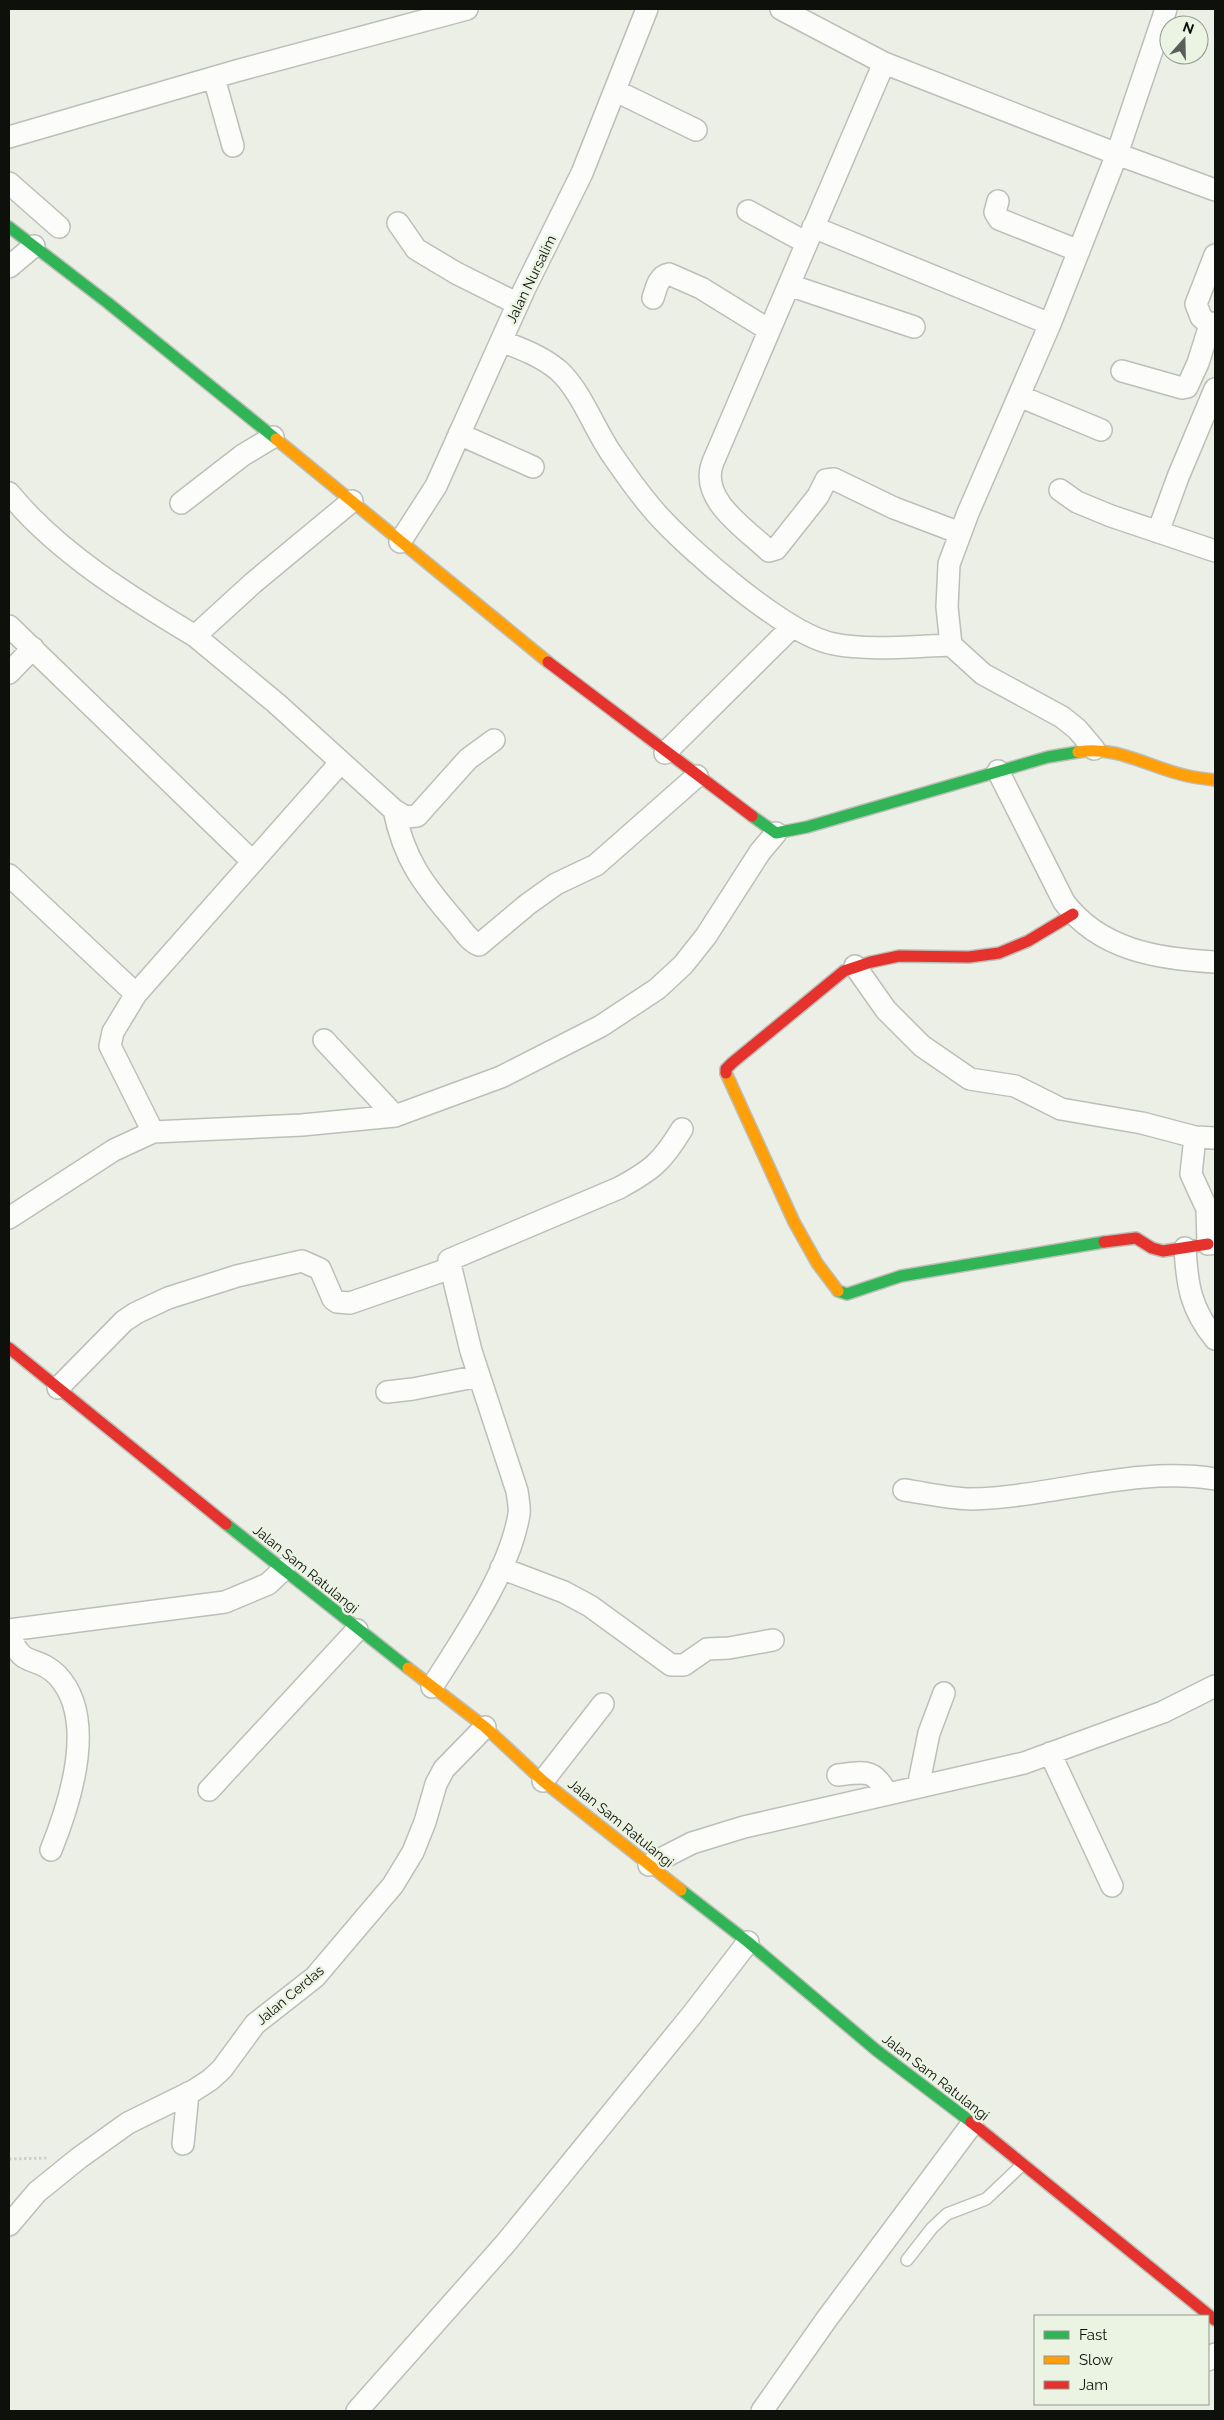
<svg xmlns="http://www.w3.org/2000/svg" width="1224" height="2420" viewBox="0 0 1224 2420" font-family="Raleway,sans-serif">
<style>
.lines{fill:none;stroke-linecap:round;stroke-linejoin:round}
.lane-casing{stroke:#bcbfb8;stroke-width:14}
.street-casing{stroke:#bcbfb8;stroke-width:24}
.fast-casing{stroke:#bcbfb8;stroke-width:14}
.slow-casing{stroke:#bcbfb8;stroke-width:14}
.jam-casing{stroke:#bcbfb8;stroke-width:14}
.path{stroke:#ced0cd;stroke-width:3;stroke-dasharray:2.5 2.5;stroke-linecap:butt}
.lane{stroke:#fcfdfb;stroke-width:11}
.street{stroke:#fcfdfb;stroke-width:21}
.fast{stroke:#30b455;stroke-width:11}
.slow{stroke:#ff9f0a;stroke-width:11}
.jam{stroke:#e5322d;stroke-width:11}
.labels{text-anchor:middle;stroke-width:5;stroke-linejoin:round;paint-order:stroke}
.street-label{font-size:14px;fill:#0e100b;stroke:#ebf3e2}
</style>
<rect width="100%" height="100%" fill="#ebefe6"/>
<g class="lines">
<g class="lane-casing">
<path id="lane" d="M907,2260L932,2228L947,2214L986,2199L1022,2165"/>
</g>
<g class="street-casing">
<path id="street" d="M781,9L884,63L1117,154L1215,190
M884,63L713,462C698,499 746,529 769,551L776,549L818,496L826,480L834,479L894,508L960,533
M214,78L233,146
M616,91L696,130
M9,137L236,71L467,9
M9,183L59,227
M998,201L995,212L999,219L1079,251
M748,211L807,243
M398,223L416,249L456,273L518,304
M813,227L1050,324
M9,267L34,246
M789,285L914,327
M653,298C656,289 658,276 669,274L701,288L769,330
M1210,325L1201,317L1196,304L1215,255
M501,341C522,349 541,356 558,370C581,390 595,431 613,456C626,475 641,496 656,513C689,550 786,635 834,644C868,651 915,646 951,645
M1122,371L1182,388L1187,387L1198,363L1210,325L1215,323
M1019,396L1101,430
M459,434L533,467
M1060,490L1077,502L1111,516L1215,551
M9,493C57,552 130,597 195,636
M352,501L253,583L195,636L276,703L394,810L406,817L417,816L468,759L494,740
M181,503L243,455L273,437
M1158,532L1178,477L1215,389
M400,542L436,486L524,290L582,173L647,9
M9,626L253,862
M9,673L33,648
M1094,749L1077,729L1062,717L983,674L951,645L947,607L949,564L968,513L1050,324L1117,154L1166,9
M665,753L792,627
M998,771L1064,902C1100,950 1158,959 1215,962
M394,810C404,859 423,884 455,921C462,929 469,941 479,945L528,904L556,884L596,865L697,776
M9,875L136,994
M855,966L886,1010L922,1046L970,1079L1015,1086L1061,1109L1142,1123L1195,1137
M324,1040L395,1116
M153,1132L110,1046L113,1032L136,994L341,762
M1215,1138L1195,1137L1191,1174L1207,1209L1208,1244L1215,1243
M9,1218L114,1150L153,1132L302,1125L395,1116L501,1077L601,1026L657,989L683,965L706,936L760,852L776,833
M1185,1248C1187,1286 1191,1309 1215,1339
M58,1388L124,1321L136,1313L168,1298L237,1276L302,1261L320,1269L333,1299L337,1302L350,1303L451,1268
M387,1392L413,1389L479,1376
M904,1490C926,1493 950,1499 972,1499C1053,1497 1134,1466 1215,1479
M501,1568L564,1592L590,1606L671,1665H684L707,1649L729,1648L773,1640
M9,1630L225,1602L268,1584L284,1569
M9,1631C21,1671 35,1653 57,1675C98,1718 70,1803 51,1850
M432,1687C463,1638 510,1571 519,1514C520,1507 518,1499 517,1491L471,1351L449,1260L619,1188C652,1170 662,1162 682,1129
M1050,1753L1112,1886
M838,1775C865,1772 874,1768 887,1794
M543,1781L603,1704
M918,1787L929,1733L944,1693
M209,1790L357,1630
M649,1865L692,1843L744,1827L1024,1763L1163,1712L1215,1686
M183,2144L188,2093
M9,2225L37,2192L79,2158L128,2123L193,2091L210,2080L222,2069L255,2024L315,1977L393,1885L413,1852L425,1822L436,1784L444,1769L485,1727
M1208,2360L1215,2354
M357,2411L505,2244L691,2016L748,1942
M762,2411L826,2320L972,2124"/>
</g>
<g class="fast-casing">
<path id="fast" d="M9,227L108,303L276,439
M752,816L776,833L807,827L1048,757L1078,752
M838,1291L847,1294L901,1276L1104,1242
M226,1524L408,1668
M681,1890L748,1942L876,2050L971,2122"/>
</g>
<g class="slow-casing">
<path id="slow" d="M276,439L548,662
M1078,752C1117,745 1150,768 1188,776C1197,778 1206,779 1215,780
M726,1073L794,1222L817,1263L838,1291
M408,1668L485,1727L543,1781L681,1890"/>
</g>
<g class="jam-casing">
<path id="jam" d="M548,662L752,816
M726,1073V1069L732,1063L844,971L871,962L899,956L969,957L999,953L1028,941L1073,914
M1104,1242L1136,1238L1152,1248L1163,1251L1208,1244
M9,1348L226,1524
M971,2122L1215,2320"/>
</g>
<path class="path" d="M9,2159L48,2158"/>
<use href="#lane" class="lane"/>
<use href="#street" class="street"/>
<use href="#fast" class="fast"/>
<use href="#slow" class="slow"/>
<use href="#jam" class="jam"/>
</g>
<g class="labels">
<g class="street-label">
<text transform="translate(531 279) rotate(-64)" y="5">Jalan Nursalim</text>
<text transform="translate(306 1569) rotate(39)" y="5">Jalan Sam Ratulangi</text>
<text transform="translate(621 1823) rotate(39)" y="5">Jalan Sam Ratulangi</text>
<text transform="translate(290 1995) rotate(-40)" y="5">Jalan Cerdas</text>
<text transform="translate(936 2077) rotate(38)" y="5">Jalan Sam Ratulangi</text>
</g>
</g>
<rect width="1224" height="2420" fill="none" stroke="#0e100b" stroke-width="20"/>
<rect x="1034" y="2315" width="175" height="90" fill="#ebf3e2" stroke="#93988c"/>
<rect x="1044" y="2331" width="25" height="8" fill="#30b455" stroke="#93988c"/>
<text x="1079" y="2340" font-size="15" fill="#0e100b">Fast</text>
<rect x="1044" y="2356" width="25" height="8" fill="#ff9f0a" stroke="#93988c"/>
<text x="1079" y="2365" font-size="15" fill="#0e100b">Slow</text>
<rect x="1044" y="2381" width="25" height="8" fill="#e5322d" stroke="#93988c"/>
<text x="1079" y="2390" font-size="15" fill="#0e100b">Jam</text>
<g transform="translate(1184 40) rotate(20)"><circle r="24" fill="#ebf3e2" stroke="#93988c"/>
<path d="M0-4L9 19L0 12L-9 19Z" fill="#5b5e58"/>
<text y="-8" font-size="14" font-weight="bold" text-anchor="middle" fill="#0e100b">N</text>
</g>
</svg>
